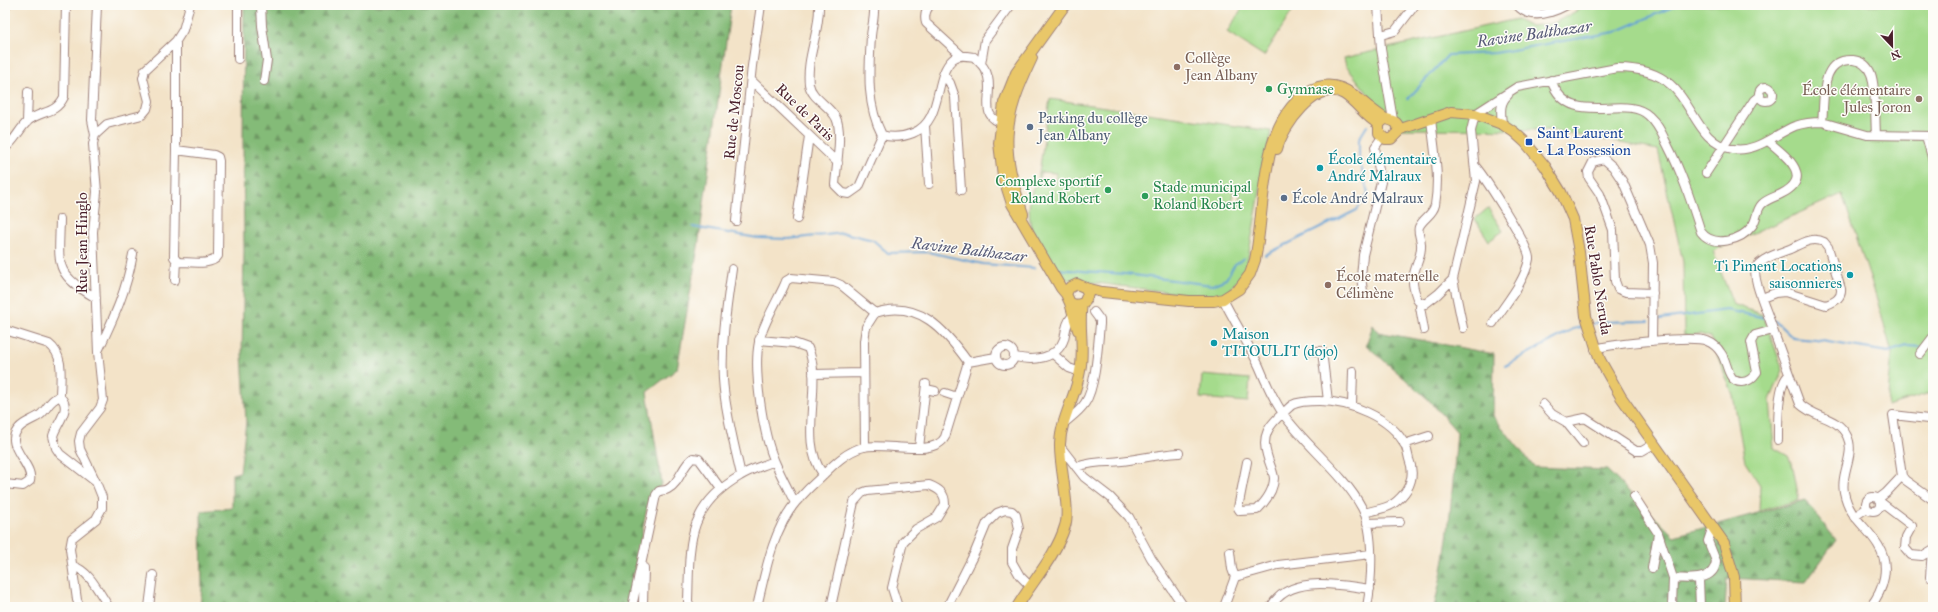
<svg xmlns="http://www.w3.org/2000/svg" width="1938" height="612" viewBox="0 0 1938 612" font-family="'IM FELL Great Primer',serif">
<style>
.grass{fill:#a5db8c;stroke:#787d5c;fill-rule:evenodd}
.forest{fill:url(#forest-firs);stroke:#676d52}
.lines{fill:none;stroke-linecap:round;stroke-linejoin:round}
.stream{stroke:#64a1d5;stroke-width:2}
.minor-casing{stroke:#9e817a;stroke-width:10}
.major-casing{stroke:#9e817a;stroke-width:12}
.minor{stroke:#fff;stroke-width:8}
.major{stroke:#e9c769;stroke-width:10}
.education-dot{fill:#8d6e63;stroke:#fdfcf7;stroke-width:1.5}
.leisure-dot{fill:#2e9e5b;stroke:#fdfcf7;stroke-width:1.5}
.service-dot{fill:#5c6f8a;stroke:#fdfcf7;stroke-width:1.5}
.transit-dot{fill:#1a4fb4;stroke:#fdfcf7;stroke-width:1.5}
.culture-dot{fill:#0f9aa8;stroke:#fdfcf7;stroke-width:1.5}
.labels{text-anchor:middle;stroke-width:3;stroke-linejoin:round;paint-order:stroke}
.education-label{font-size:15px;fill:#785e54;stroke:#fdfcf7;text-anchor:start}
.leisure-label{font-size:15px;fill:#27864d;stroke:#fdfcf7;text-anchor:start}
.street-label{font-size:15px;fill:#4a1f2b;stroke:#fdfcf7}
.service-label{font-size:15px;fill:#4e5e75;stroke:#fdfcf7;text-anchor:start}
.transit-label{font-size:15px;fill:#164399;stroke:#fdfcf7;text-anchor:start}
.culture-label{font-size:15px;fill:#0d838f;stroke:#fdfcf7;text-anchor:start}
.water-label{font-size:16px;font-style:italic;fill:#565a77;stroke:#fdfcf7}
</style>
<defs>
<pattern id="forest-firs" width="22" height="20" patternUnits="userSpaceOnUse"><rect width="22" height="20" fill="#84bb78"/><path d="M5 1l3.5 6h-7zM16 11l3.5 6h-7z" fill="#6e9763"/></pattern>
</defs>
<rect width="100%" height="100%" fill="#fdfcf7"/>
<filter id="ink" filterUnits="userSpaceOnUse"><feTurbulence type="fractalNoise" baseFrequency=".025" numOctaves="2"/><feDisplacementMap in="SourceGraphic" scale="8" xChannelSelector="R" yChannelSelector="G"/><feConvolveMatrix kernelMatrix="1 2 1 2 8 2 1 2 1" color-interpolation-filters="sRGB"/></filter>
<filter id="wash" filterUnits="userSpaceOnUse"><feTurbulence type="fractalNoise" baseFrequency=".012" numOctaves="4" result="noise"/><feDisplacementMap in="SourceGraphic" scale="16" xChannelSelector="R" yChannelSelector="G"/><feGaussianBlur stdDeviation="0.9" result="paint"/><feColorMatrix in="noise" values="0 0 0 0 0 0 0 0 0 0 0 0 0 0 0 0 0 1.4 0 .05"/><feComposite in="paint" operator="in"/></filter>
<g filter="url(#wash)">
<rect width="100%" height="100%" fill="#f3e3c8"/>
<path class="grass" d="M1244,5H1296L1264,56L1227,32Z
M1584,5H1933V392L1887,406L1892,353L1876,296L1842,194L1713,251L1733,304L1763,315L1783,370L1770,400L1774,448L1788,456L1793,467L1799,500L1759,511L1760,485L1745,462L1733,395L1710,337L1700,334L1684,335L1683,262L1658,150L1551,130L1396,129L1346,66L1344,58L1348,57L1517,19L1531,26L1554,23L1582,8Z
M1050,99L1271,131L1246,269L1230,290L1220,295L1208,297L1065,279C1057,271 1033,237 1031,227C1028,211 1028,193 1038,180ZM1041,172L1056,173L1055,184L1040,182ZM1233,191L1240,192L1239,203L1232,202Z
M1488,208L1503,231L1489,241L1475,219Z
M1202,375L1250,379L1248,402L1200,398Z"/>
<path class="forest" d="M244,5H731L698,247L677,369L647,392L662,484L649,498L627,607H200L202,587L201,511L232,508V474L240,472L246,422L242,354L244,250L243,143Z
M1373,325L1378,332L1494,354L1493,416L1534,467L1607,470L1674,536L1805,500L1836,540L1806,582L1727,578L1725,607H1434C1449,550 1452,491 1457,432L1428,399L1366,345Z"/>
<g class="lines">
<path class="stream" d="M1408,99L1448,55L1495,53L1615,32L1677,5
M693,227L758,238L788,239L844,233L873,240L888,253L928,252L983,264L1034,268
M1265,255L1357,210L1368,193L1359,158V139L1367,126
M1054,269L1125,274L1212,285L1226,279L1235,264L1244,258
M1654,320L1726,310L1766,318
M1772,320L1775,321L1793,338L1816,340L1888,352L1907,346L1922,347
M1592,324L1599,322L1649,321
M1505,366L1573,329L1586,326"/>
</g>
</g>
<g filter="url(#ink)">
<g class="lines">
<g class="minor-casing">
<path id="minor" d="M238,5V59
M261,5L262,26L267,60L264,81
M819,5C820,32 806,58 809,84C811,98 829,105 836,118C843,132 836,168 835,185L843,193L849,194L859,187L882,135
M874,5C875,16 872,25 871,36C869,70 866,104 882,135
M930,5C925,11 924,16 926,23L961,55
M1378,5L1381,49L1393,120
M1517,5C1530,21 1552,13 1567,5
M5,7L7,5
M1381,35L1395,31L1415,5
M974,57C980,63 986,68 988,77C993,97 977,119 1007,124
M981,64L985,40L1011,5
M944,75L950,83L955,97L961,190
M1551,80C1569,131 1625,92 1649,116C1658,124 1662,134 1667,144C1682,173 1691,201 1701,232C1713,248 1741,241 1752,226C1757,220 1756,210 1762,204C1767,199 1775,197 1781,194C1815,177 1786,156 1768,141
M752,81L838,163
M1759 94a7 7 0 1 1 14 0a7 7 0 1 1-14 0Z
M1431,119C1434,148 1440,176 1435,205C1433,215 1423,218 1419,227C1417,232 1421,238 1421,244C1422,255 1416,264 1414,274C1411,283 1415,293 1418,301L1425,304L1438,294L1453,279
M27,122L28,92
M1822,122C1825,98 1819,58 1853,60C1862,61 1868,66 1871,74C1876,86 1875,121 1876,135
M1502,124C1501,113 1499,103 1508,95
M925,126L929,184
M95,135L92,120L97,5
M882,135C892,138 903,137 913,133C944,121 933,76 953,59C959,54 967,56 974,57
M1926,136L1933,161
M5,148C15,141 19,129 28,121C41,110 55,115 64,97L66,5
M1476,167C1485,178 1531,248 1529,259C1525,282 1505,304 1493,323
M1706,173L1754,100L1760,95
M60,219C59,265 53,273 96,298
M797,219L809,136
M736,221L752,66L761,5
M176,260L179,262C190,262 212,266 218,256L219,161L218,157L214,155L176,150
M732,269C727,305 721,342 723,379C725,411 734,443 741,475
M175,280L176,260L174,257L176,150V41
M1363,291L1361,277L1363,255L1381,182L1375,147L1382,137
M1762,298L1775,293L1785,292L1826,305C1835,302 1842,298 1841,289L1828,247L1824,242C1812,236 1801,244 1790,249C1780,253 1764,257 1757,266C1749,275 1770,317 1773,330
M1223,299C1234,321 1248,343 1259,366C1266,383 1273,399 1284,415C1306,446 1344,474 1362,508C1375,532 1372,580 1367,607
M1422,303L1420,307L1424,330
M1463,328L1453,279L1476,181L1471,131L1475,114L1517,87L1617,68C1635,68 1657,72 1671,85C1694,105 1699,144 1733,149C1756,153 1775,134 1795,126C1804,123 1813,122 1822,122L1867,135L1933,136
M5,330L49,344C65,356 60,379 60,397
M759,340L794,343L808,348C824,386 797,440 823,474
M1652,341L1653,263L1650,245L1623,182L1613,167L1604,159L1593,162L1588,172L1589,178L1600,194L1613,230L1615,281L1618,289L1626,292L1653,293
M996 356a9 9 0 1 1 18 0a9 9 0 1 1-18 0Z
M99,349C115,315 126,292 133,254
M1595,349C1612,344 1693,335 1707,341C1712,343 1718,348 1721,353C1728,362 1727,383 1742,382C1749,382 1753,378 1757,372L1751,342L1755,335L1773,330L1800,404C1816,419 1837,416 1847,436C1856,454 1840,473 1844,492C1849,518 1866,525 1878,545C1891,565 1884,590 1870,607
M1312,351H1322L1328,401
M1052,353L1069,368L1080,372
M1920,354L1933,337
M1015,357C1032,361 1057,360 1064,339C1066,330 1066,323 1072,316
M968,362L996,357
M813,374L863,373
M926,389L935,391
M945,393L957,397
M1543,404L1552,414L1566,422
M1352,405L1353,371
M1933,422L1928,419L1893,415L1902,476L1905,480L1933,500
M1063,424C1071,417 1079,412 1085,403C1096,387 1098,344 1100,324V320L1094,312
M1778,440C1778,426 1777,383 1789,375
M1583,443L1566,422L1585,418L1636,451H1642L1654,444
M1404,444L1429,436
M1060,446L1084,477L1110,497L1129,517L1151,558L1184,607
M865,447L864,341L866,327L875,313C919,299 945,330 968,362
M919,448L926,384
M1247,462L1238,508L1240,511L1257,510C1265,502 1274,490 1274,478C1273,470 1269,463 1267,455C1261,436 1269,425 1283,413C1286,411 1289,407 1292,405C1299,401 1311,401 1319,401C1348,401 1391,417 1405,445C1407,449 1408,455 1409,459C1416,477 1409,492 1393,504C1385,509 1374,510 1364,513
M1076,467C1088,463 1098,462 1110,462C1133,461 1156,454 1179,453
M96,482L80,449L79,441L81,433L100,408L103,400L98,352L93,232L97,192L93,144L95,135L107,124L142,115L147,109L149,101L143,78L145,70L176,41L183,30L190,5
M5,484L23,486L30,481C34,464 2,445 19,428C24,422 33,420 40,415C47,410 50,398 60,397C73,408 56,424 53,436L56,448L60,454L96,482L102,497V508L96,519L72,538L70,549L77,600L80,607
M1634,496L1658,533L1673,578C1688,579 1715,582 1716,561L1708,541L1713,526
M1866 504a7 7 0 1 1 14 0a7 7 0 1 1-14 0Z
M1878,499L1886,493L1902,476
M1879,501L1912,526L1906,537L1905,548L1911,555L1922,556L1932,550L1933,552
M795,503C788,489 781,476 775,462C763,435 753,370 759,342C763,324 776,303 784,286L786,281L791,278L834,282L841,285L875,313
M1854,517L1867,508
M1367,523L1400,522
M1932,550L1930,577L1933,574
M73,566C90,571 99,593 109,607
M644,568L643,603L645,607
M1652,568L1658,534
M1235,577L1278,565L1371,554
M1699,579L1700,607
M149,607L153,575
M632,607L656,495L659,491C662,490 665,491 668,489C680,483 682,465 693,458L699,459L721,489
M690,607L688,601C690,545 685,508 740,476C751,469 763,466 774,461
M757,607C765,573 773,529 796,502C804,493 813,484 822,476C834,464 847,451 864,447C885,442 934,458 945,437L968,362
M831,607L854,502L862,493L867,491L929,485C939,489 945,493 945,504L937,517L916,529L903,542L892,588L898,607
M947,607L975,552L987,523L997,513L1005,510L1012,511L1016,515L1019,529L1012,549V562L1020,576L1030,586
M1224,607L1235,577L1232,569L1230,552
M1271,607C1289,574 1340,585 1370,589
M1672,607L1673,578"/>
</g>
<g class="major-casing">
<path id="major" d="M1065,5L1016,73L1004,103L999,143L1003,176L1012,204L1061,288L1066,294L1070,303L1076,305L1084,303L1088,294L1086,288L1077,284L1069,288L1066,294
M1398,130L1451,112L1475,114L1502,124L1514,132L1525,142L1545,166L1561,192L1573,219L1579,252L1586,316L1600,360L1621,397L1724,543L1734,577L1735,607
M1277,149C1282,127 1317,78 1344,94C1357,102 1365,117 1379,124
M1023,214C1000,148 1002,121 1032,58
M1086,288L1102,292L1189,301H1214L1223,299L1239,289L1250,274L1255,260C1266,207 1258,124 1308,92C1332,77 1351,91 1369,107C1374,111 1379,115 1384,118C1391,121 1400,120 1398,132L1391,139H1385L1379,133V124L1385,119
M1070,303L1078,330
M1017,607C1032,582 1057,554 1065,526C1071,509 1059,466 1060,444C1061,418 1076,396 1080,371C1085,349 1078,327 1082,304"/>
</g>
<use href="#minor" class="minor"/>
<use href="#major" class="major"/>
</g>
</g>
<g class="education-dot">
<circle cx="1177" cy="67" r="4"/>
<circle cx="1919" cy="99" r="4"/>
<circle cx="1328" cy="285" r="4"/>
</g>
<g class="leisure-dot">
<circle cx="1269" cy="89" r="4"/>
<circle cx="1108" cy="190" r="4"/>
<circle cx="1145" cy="196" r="4"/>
</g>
<g class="service-dot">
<circle cx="1030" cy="127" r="4"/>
<circle cx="1284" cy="198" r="4"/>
</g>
<rect class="transit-dot" x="1525" y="138" width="8" height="8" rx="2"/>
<g class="culture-dot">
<circle cx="1320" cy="168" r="4"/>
<circle cx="1850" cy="275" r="4"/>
<circle cx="1214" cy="343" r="4"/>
</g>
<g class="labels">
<g class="education-label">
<text x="1185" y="63">Collège<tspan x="1185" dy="17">Jean Albany</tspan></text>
<text x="1911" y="95" text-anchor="end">École élémentaire<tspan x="1911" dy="17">Jules Joron</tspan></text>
<text x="1336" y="281">École maternelle<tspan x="1336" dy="17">Célimène</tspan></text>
</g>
<g class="leisure-label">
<text x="1277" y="94">Gymnase</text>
<text x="1100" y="186" text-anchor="end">Complexe sportif<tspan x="1100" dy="17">Roland Robert</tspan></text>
<text x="1153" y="192">Stade municipal<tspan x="1153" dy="17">Roland Robert</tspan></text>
</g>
<g class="street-label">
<text transform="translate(734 112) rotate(-84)" y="5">Rue de Moscou</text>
<text transform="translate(805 112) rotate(44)" y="5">Rue de Paris</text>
<text transform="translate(82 243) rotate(-90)" y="5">Rue Jean Hinglo</text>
<text transform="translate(1598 280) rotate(81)" y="5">Rue Pablo Neruda</text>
</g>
<g class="service-label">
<text x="1038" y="123">Parking du collège<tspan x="1038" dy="17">Jean Albany</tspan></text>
<text x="1292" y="203">École André Malraux</text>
</g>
<g class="transit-label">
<text x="1537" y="138">Saint Laurent<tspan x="1537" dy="17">- La Possession</tspan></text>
</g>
<g class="culture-label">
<text x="1328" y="164">École élémentaire<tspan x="1328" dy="17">André Malraux</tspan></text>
<text x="1842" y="271" text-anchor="end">Ti Piment Locations<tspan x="1842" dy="17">saisonnieres</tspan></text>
<text x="1222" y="339">Maison<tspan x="1222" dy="17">TITOULIT (dojo)</tspan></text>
</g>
<g class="water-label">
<text transform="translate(1534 33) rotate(-8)" y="6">Ravine Balthazar</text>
<text transform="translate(969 249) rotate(7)" y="6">Ravine Balthazar</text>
</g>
</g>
<rect width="1938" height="612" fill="none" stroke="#fdfcf7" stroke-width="20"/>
<g transform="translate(1892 46) rotate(158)" stroke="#fdfcf7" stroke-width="3" paint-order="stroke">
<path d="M0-3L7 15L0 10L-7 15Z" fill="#4a1f2b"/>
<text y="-6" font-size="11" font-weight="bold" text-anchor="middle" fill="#4a1f2b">N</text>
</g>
</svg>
